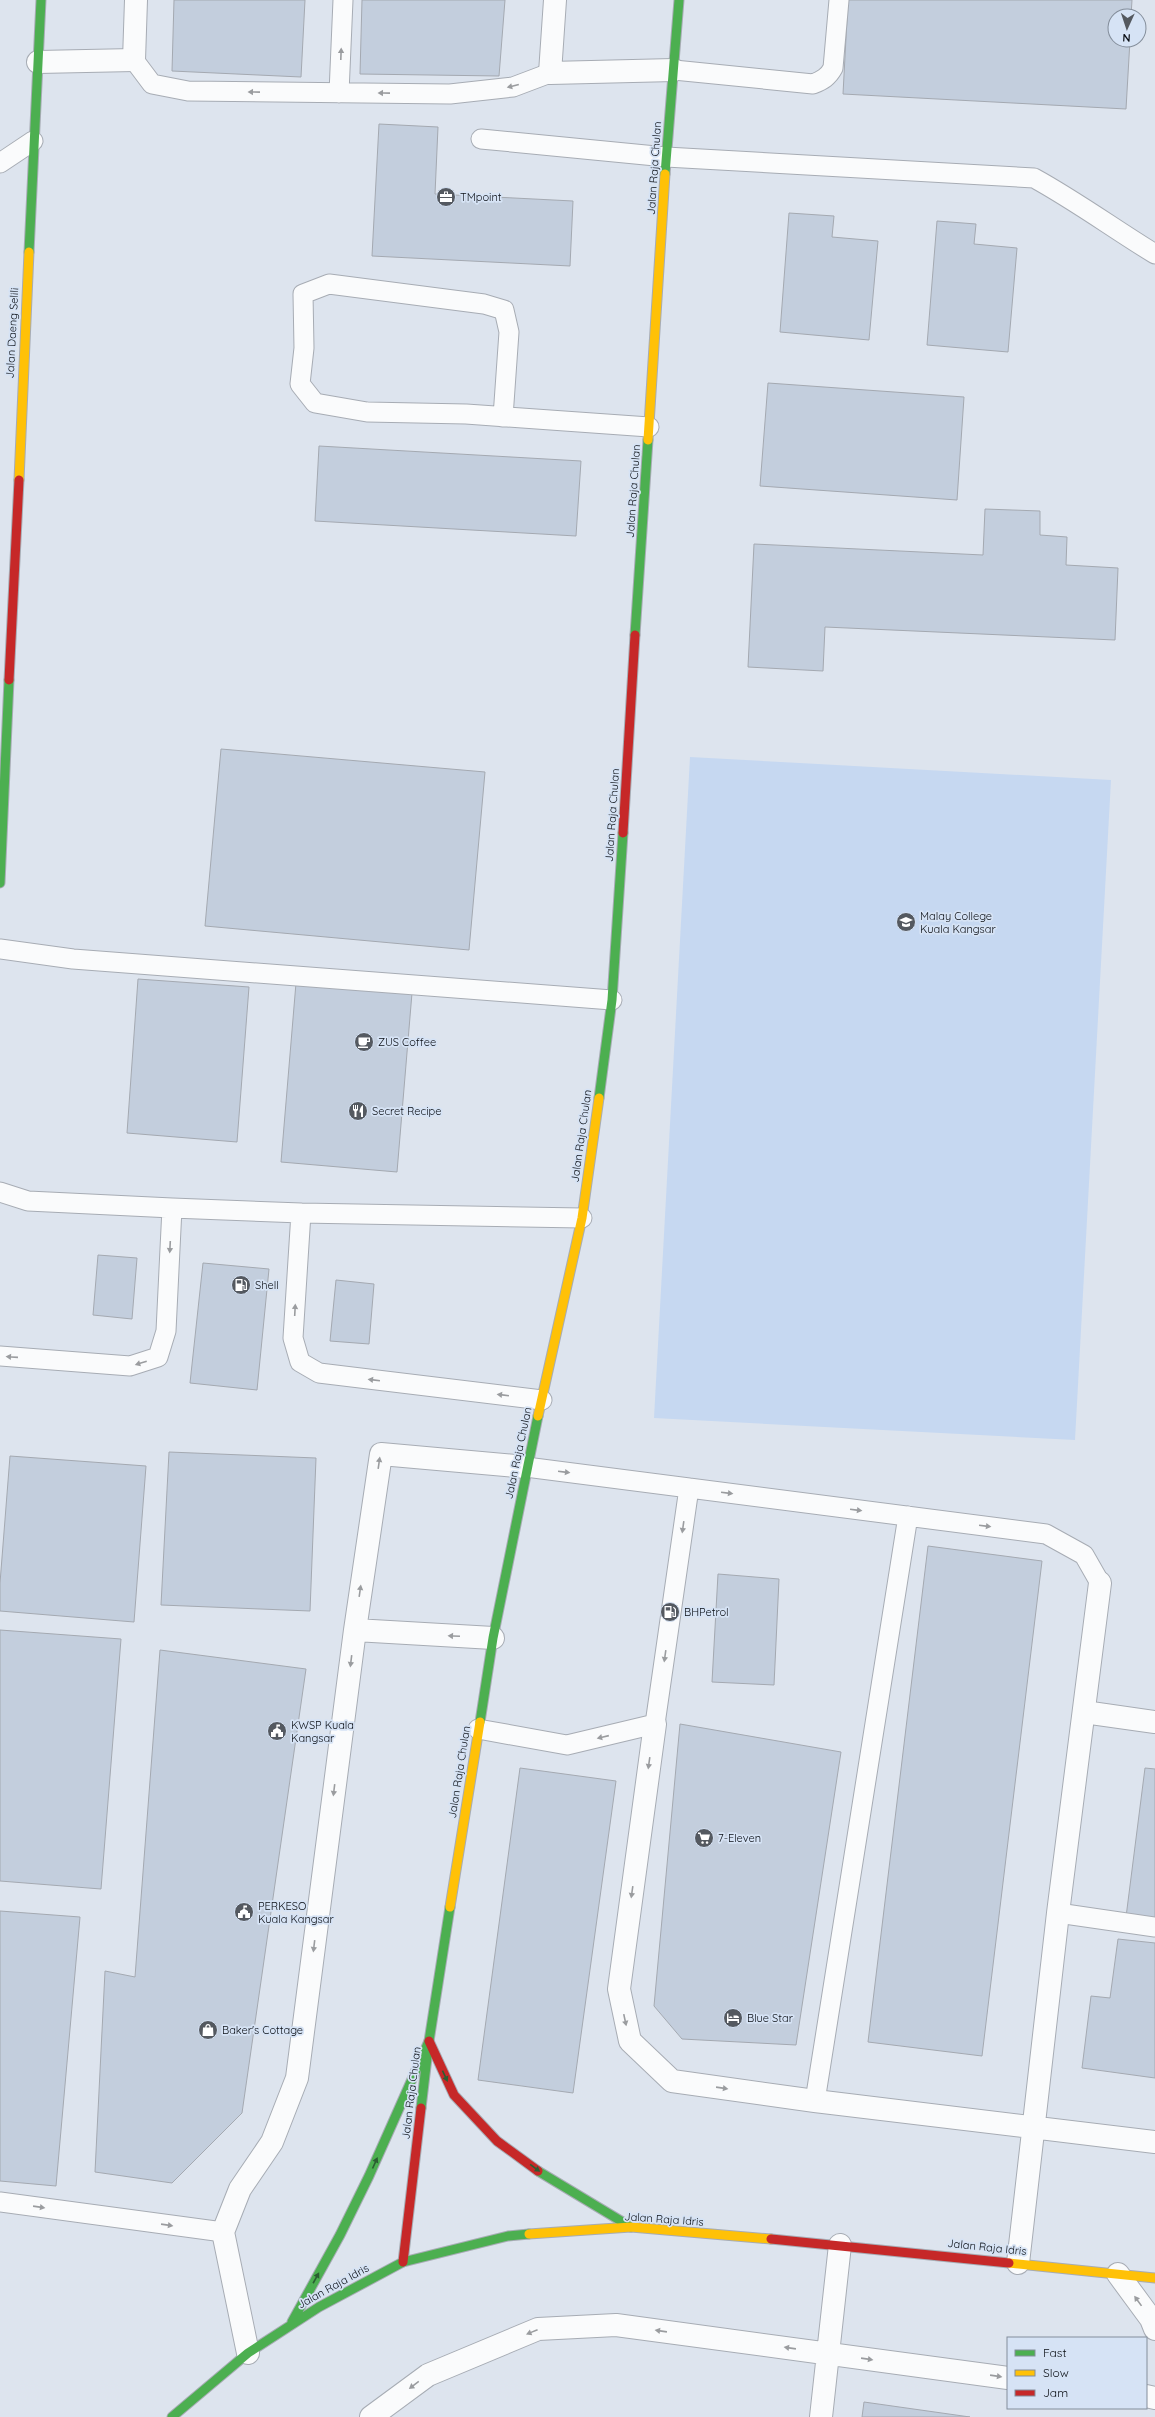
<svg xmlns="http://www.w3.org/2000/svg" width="1155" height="2417" viewBox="0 0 1155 2417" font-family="Quicksand,sans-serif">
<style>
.green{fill:#c6d8f1}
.building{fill:#c3cedd;stroke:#a4a9b1}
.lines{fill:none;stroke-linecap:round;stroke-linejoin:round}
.lane-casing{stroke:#a7acb4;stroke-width:21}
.street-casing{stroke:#a7acb4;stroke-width:24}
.fast-casing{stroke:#a7acb4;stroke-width:11}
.slow-casing{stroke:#a7acb4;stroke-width:11}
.jam-casing{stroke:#a7acb4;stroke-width:11}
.lane{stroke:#fafbfc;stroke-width:19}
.street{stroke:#fafbfc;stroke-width:22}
.fast{stroke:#4caf50;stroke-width:9}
.slow{stroke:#ffc107;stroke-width:9}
.jam{stroke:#c62828;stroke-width:9}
.oneway{fill:#9a9c9f}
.oneway2{fill:#2b5e32}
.labels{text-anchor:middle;stroke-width:3.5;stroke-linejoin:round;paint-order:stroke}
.street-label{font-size:11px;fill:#0a0e14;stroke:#d6e3f5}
.poi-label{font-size:11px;fill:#0a0e14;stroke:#d6e3f5;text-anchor:start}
</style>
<rect width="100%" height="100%" fill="#dde4ee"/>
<path class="green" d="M690,757L1111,780L1075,1440L654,1418Z"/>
<path class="building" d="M174,0H305L301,77L172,71Z
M362,0H505L499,76L360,74Z
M848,0H1132L1131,16H1115V40H1130L1126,109L843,94Z
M379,124L438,127L435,194L573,201L570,266L372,256Z
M789,213L834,216L832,237L878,241L869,340L780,332Z
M937,221L976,224L974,244L1017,248L1008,352L927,345Z
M768,383L964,397L957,500L760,486Z
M319,446L581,461L576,536L315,521Z
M985,509L1040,511V535L1067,537L1066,565L1118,568L1115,640L825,627L823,671L748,667L754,544L983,555Z
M221,749L485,772L469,950L205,926Z
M138,979L249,987L237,1142L127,1133Z
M296,983L412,993L397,1172L281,1162Z
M98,1255L137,1258L132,1319L93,1315Z
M203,1263L269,1269L257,1390L190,1383Z
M336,1280L374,1284L369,1344L330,1341Z
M169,1452L316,1458L310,1611L161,1605Z
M10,1456L146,1466L134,1622L0,1611V1583Z
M928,1546L1042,1561L982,2056L868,2042Z
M718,1574L779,1579L774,1685L712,1682Z
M0,1630L121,1639L101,1889L0,1881Z
M160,1650L306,1669L242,2113L172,2183L95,2172L105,1971L135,1977Z
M680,1724L841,1752L796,2045L682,2039L654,2006Z
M520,1768L616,1781L573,2093L478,2080Z
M1145,1768L1155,1769V1921L1126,1917Z
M0,1911L80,1917L56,2186L0,2181Z
M1118,1939L1155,1943V2078L1082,2068L1091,1996L1110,1998Z
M864,2402L970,2417H862Z"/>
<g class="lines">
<g class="lane-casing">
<path id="lane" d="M134,60L152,84L188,91L450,94L513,87L550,73
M674,70L813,84C823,80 828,77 833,68L839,0
M339,93L343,0
M481,139L666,157L1034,178C1076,201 1114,229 1155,254
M0,163L33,141
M503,417L509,332L504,310L484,304L329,284L303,294L304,348L300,384L315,403L367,412L466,414L649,427
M0,949L73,959L612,1000
M0,1192L28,1201L172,1208L301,1213L582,1218
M301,1213L293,1338L300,1362L319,1373L542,1400
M0,1356L130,1366L158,1357L166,1331L172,1208
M526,1467L1046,1534L1084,1555L1100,1583
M478,1729L567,1745L655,1724L689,1488
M1058,1913L1155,1927
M815,2101L908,1516
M0,2202L223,2232"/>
</g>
<g class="street-casing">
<path id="street" d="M555,0L550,73L674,70
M38,62L134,60L136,0
M355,1630L381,1454L526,1467
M1084,1712L1155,1722
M655,1724L619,1989L630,2041L672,2081L815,2101L1155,2142
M1018,2263L1058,1913L1100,1583
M1118,2274L1151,2319L1155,2329
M248,2353L223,2232L240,2189L272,2142L297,2078L355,1630L493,1638
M1146,2396L1155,2398
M371,2417L428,2375L538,2329L616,2325L1008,2378
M821,2417L840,2245"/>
</g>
<g class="fast-casing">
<path id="fast" d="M665,174L679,0
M29,252L41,0
M635,635L648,440
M0,883L9,680
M599,1098L612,1000L623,833
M480,1722L493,1638L538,1416
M421,2108L429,2041L450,1907
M538,2171L631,2227
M292,2322L340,2235L369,2176L429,2041
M172,2417L248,2353L319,2307L403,2262L508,2236L529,2234"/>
</g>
<g class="slow-casing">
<path id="slow" d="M648,440L665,174
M19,480L29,252
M538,1416L582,1218L599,1098
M450,1907L480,1722
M529,2234L631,2227L771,2239
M1009,2263L1155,2278"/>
</g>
<g class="jam-casing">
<path id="jam" d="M9,680L19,480
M623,833L635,635
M429,2041L454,2095L497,2141L538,2171
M771,2239L1009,2263
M403,2262L421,2108"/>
</g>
<use href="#lane" class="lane"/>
<use href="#street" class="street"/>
<use href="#fast" class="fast"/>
<use href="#slow" class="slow"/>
<use href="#jam" class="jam"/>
</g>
<defs><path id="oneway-solid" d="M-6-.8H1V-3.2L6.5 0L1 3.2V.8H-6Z"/></defs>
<g class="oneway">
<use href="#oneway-solid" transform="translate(341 54) rotate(-88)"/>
<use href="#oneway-solid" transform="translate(513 86) rotate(166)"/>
<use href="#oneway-solid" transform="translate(254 92) rotate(-179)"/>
<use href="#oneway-solid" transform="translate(384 93) rotate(-179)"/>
<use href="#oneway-solid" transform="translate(170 1247) rotate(93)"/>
<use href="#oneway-solid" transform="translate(295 1310) rotate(-87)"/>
<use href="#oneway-solid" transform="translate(12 1357) rotate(-176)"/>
<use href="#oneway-solid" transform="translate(141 1363) rotate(163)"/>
<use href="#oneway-solid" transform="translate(374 1380) rotate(-173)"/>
<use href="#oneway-solid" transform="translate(503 1395) rotate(-173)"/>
<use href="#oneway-solid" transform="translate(379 1463) rotate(-82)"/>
<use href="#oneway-solid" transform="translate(564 1472) rotate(7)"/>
<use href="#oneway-solid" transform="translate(727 1493) rotate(7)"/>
<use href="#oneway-solid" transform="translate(856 1510) rotate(7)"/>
<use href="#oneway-solid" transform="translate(985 1526) rotate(7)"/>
<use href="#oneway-solid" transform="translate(683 1527) rotate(98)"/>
<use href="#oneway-solid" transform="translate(360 1591) rotate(-82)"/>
<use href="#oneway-solid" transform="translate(454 1636) rotate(-177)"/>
<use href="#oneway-solid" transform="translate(665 1656) rotate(98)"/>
<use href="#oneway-solid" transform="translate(351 1661) rotate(97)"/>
<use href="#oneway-solid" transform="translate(603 1737) rotate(167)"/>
<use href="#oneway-solid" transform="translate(649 1763) rotate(98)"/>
<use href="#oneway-solid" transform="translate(334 1790) rotate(97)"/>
<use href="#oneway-solid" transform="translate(632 1892) rotate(98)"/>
<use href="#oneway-solid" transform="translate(314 1946) rotate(97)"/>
<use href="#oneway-solid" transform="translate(625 2020) rotate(78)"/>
<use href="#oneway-solid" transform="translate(722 2088) rotate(8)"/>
<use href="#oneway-solid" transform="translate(39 2207) rotate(8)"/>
<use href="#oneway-solid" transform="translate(167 2225) rotate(8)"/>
<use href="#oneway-solid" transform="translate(1138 2301) rotate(-126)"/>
<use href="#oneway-solid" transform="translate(661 2331) rotate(-172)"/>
<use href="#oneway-solid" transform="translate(532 2332) rotate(158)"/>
<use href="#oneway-solid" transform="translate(790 2348) rotate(-172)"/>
<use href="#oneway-solid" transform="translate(867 2359) rotate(8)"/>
<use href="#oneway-solid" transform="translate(996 2376) rotate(8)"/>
<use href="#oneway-solid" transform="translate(414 2385) rotate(143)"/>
</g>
<g class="oneway2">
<use href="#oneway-solid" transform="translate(445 2076) rotate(65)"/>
<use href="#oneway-solid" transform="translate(375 2163) rotate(-66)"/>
<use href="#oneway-solid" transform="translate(535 2168) rotate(36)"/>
<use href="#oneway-solid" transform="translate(316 2278) rotate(-61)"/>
</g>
<defs>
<g id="office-disc" transform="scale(1)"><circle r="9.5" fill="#545960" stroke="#d6e3f5"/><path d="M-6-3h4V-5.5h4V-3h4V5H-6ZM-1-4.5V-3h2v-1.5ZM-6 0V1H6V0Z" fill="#fff"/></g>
<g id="school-disc" transform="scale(1)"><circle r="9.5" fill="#545960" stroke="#d6e3f5"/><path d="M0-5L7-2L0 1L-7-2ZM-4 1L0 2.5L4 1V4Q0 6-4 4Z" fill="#fff"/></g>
<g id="cafe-disc" transform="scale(1)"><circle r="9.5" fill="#545960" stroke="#d6e3f5"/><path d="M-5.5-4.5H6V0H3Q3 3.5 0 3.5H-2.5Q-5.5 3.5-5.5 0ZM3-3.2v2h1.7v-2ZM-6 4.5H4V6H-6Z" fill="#fff"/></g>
<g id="restaurant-disc" transform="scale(1)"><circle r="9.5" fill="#545960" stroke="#d6e3f5"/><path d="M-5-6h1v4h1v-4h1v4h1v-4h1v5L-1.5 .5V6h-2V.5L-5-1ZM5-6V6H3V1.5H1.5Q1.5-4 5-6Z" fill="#fff"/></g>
<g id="fuel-disc" transform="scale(1)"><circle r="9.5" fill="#545960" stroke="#d6e3f5"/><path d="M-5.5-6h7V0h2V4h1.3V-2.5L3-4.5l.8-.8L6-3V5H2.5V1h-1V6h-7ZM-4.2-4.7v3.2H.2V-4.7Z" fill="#fff"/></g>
<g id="civic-disc" transform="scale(1)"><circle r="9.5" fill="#545960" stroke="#d6e3f5"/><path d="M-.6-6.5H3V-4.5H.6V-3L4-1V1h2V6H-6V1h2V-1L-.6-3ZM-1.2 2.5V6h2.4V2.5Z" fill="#fff"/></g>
<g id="supermarket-disc" transform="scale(1)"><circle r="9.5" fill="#545960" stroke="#d6e3f5"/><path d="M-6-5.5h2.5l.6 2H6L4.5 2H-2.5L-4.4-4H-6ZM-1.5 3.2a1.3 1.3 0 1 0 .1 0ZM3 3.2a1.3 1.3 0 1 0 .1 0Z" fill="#fff"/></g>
<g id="hotel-disc" transform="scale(1)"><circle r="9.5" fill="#545960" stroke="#d6e3f5"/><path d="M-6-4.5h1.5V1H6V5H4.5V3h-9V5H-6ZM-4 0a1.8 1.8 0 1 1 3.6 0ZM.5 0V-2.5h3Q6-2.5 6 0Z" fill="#fff"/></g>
<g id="shop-disc" transform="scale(1)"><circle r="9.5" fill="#545960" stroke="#d6e3f5"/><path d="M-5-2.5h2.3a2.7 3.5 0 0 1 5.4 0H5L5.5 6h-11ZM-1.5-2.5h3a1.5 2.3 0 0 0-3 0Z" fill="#fff"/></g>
</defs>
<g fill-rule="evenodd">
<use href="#office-disc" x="446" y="197"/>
<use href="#school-disc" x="906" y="922"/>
<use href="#cafe-disc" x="364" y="1042"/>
<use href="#restaurant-disc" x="358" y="1111"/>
<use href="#fuel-disc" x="241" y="1285"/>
<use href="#fuel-disc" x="670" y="1612"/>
<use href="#civic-disc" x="277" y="1731"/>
<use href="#supermarket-disc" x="704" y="1838"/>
<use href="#civic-disc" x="244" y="1912"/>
<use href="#hotel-disc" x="733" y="2018"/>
<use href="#shop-disc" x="208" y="2030"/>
</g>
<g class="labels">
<g class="street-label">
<text transform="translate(654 168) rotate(-86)" y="4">Jalan Raja Chulan</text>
<text transform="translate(12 333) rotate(-87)" y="4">Jalan Daeng Selili</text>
<text transform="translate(633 491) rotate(-86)" y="4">Jalan Raja Chulan</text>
<text transform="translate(612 815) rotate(-86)" y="4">Jalan Raja Chulan</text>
<text transform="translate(581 1136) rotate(-82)" y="4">Jalan Raja Chulan</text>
<text transform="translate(518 1453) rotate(-78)" y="4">Jalan Raja Chulan</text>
<text transform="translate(459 1772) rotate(-81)" y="4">Jalan Raja Chulan</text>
<text transform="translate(411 2093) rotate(-83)" y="4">Jalan Raja Chulan</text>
<text transform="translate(664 2219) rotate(4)" y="4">Jalan Raja Idris</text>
<text transform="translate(987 2247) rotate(6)" y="4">Jalan Raja Idris</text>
<text transform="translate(333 2286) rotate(-29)" y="4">Jalan Raja Idris</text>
</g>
<g class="poi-label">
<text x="460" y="201">TMpoint</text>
<text x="920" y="920">Malay College<tspan x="920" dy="13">Kuala Kangsar</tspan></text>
<text x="378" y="1046">ZUS Coffee</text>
<text x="372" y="1115">Secret Recipe</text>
<text x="255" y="1289">Shell</text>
<text x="684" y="1616">BHPetrol</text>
<text x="291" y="1729">KWSP Kuala<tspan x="291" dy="13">Kangsar</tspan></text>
<text x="718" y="1842">7-Eleven</text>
<text x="258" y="1910">PERKESO<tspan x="258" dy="13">Kuala Kangsar</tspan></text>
<text x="747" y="2022">Blue Star</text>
<text x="222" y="2034">Baker's Cottage</text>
</g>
</g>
<rect x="1007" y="2337" width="140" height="72" fill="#d6e3f5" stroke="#848e9b"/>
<rect x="1015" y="2350" width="20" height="6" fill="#4caf50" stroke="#848e9b"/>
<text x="1043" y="2357" font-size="12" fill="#0a0e14">Fast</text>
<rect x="1015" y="2370" width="20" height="6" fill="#ffc107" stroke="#848e9b"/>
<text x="1043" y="2377" font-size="12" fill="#0a0e14">Slow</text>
<rect x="1015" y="2390" width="20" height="6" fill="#c62828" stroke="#848e9b"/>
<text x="1043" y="2397" font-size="12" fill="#0a0e14">Jam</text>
<g transform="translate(1127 28) rotate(183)"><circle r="19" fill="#d6e3f5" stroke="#848e9b"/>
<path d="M0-3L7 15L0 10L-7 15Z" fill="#545960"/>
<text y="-6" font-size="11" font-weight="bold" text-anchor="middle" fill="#0a0e14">N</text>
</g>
</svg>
